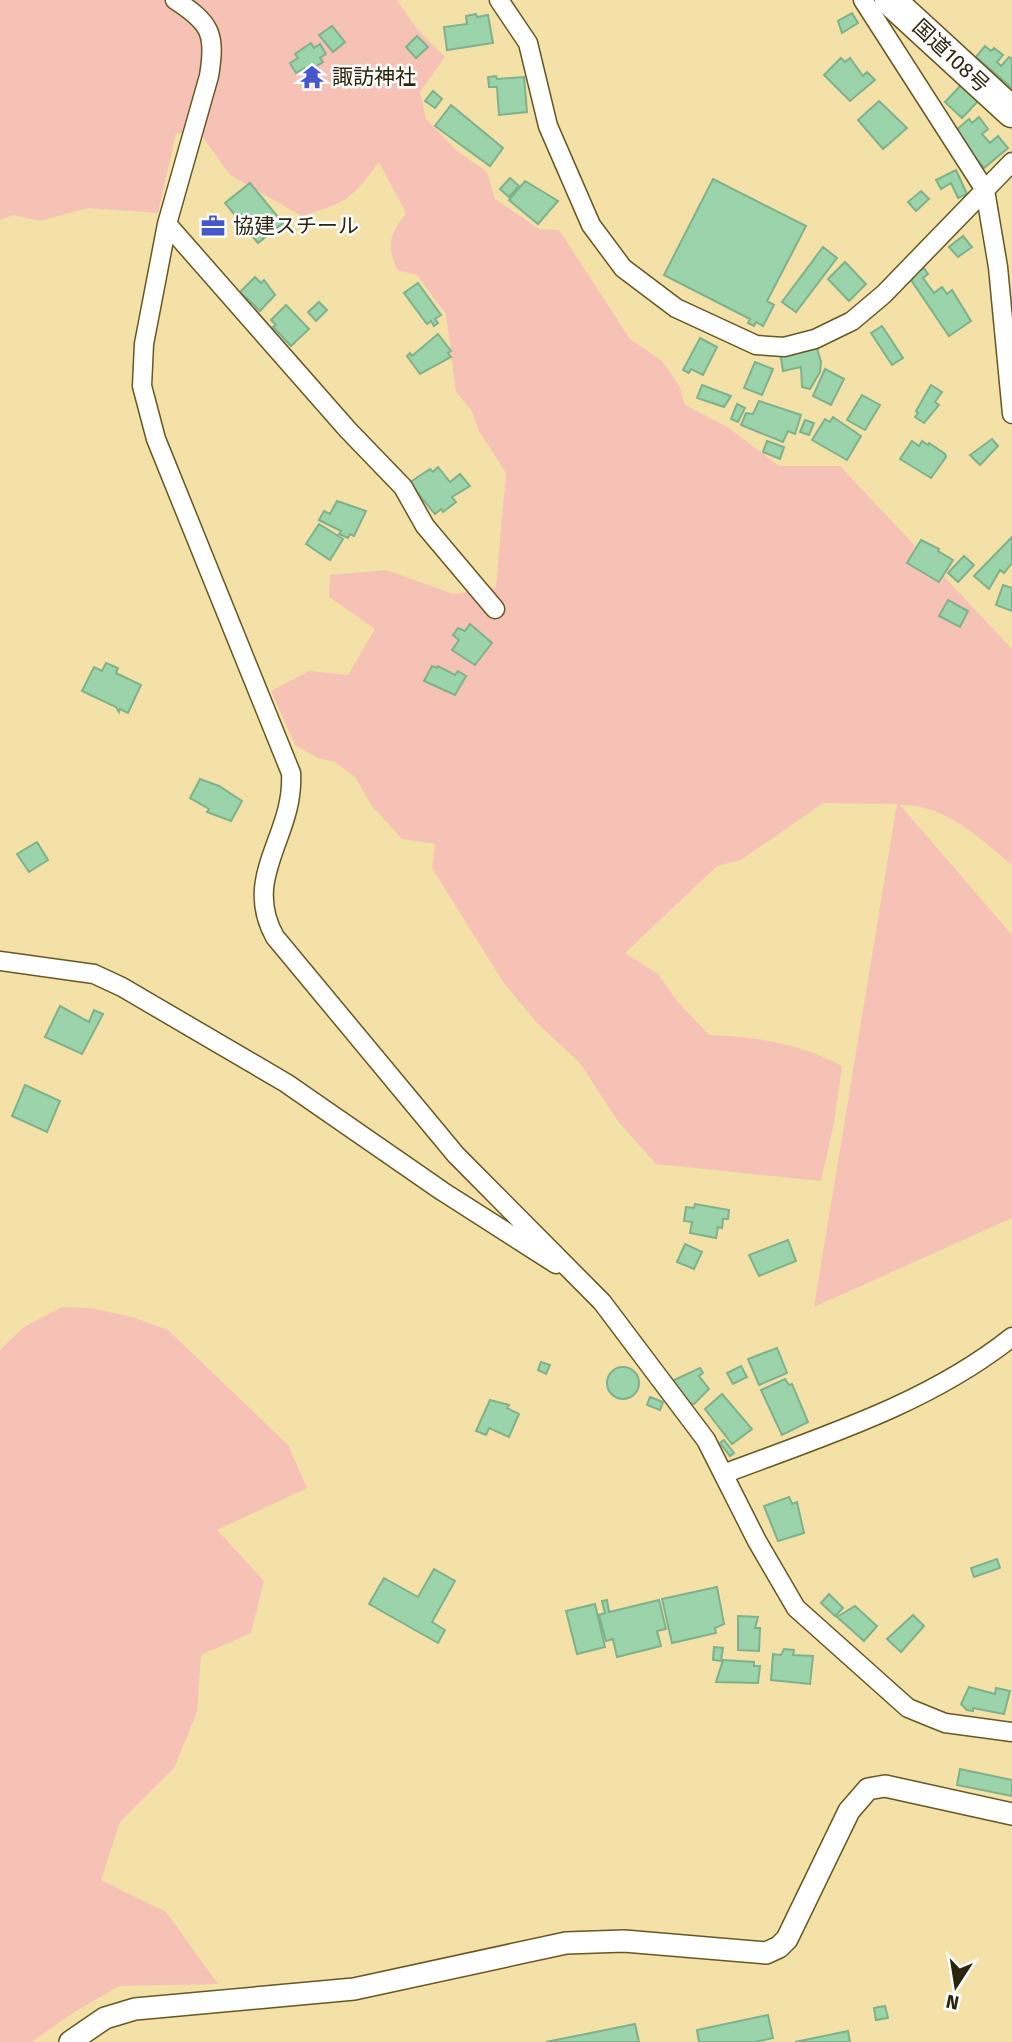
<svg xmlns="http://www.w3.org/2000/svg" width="1012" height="2042" viewBox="0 0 1012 2042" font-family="'Fira Sans','Noto Sans JP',sans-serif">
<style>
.green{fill:#f7c2b6}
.building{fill:#9bd4aa;stroke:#7fb18c;stroke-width:2}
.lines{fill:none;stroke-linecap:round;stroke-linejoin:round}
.minor-casing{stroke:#675720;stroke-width:21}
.tertiary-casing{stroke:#675720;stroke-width:24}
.trunk-casing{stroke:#675720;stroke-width:33}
.minor{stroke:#fff;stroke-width:18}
.tertiary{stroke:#fff;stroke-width:21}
.trunk{stroke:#fff;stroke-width:30}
.labels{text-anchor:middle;stroke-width:5;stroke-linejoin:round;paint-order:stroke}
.street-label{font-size:21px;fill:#2c250e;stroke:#fff}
.poi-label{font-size:21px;fill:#2c250e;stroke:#fff;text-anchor:start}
</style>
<rect width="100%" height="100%" fill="#f3e1a8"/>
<path class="green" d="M0,0H397L417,29L445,57L420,92L426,119L456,150L487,172L495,199L539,229L559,230L630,339L662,361L680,387L685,405L729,428L779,466H840L1012,649V865C980,838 945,804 900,805L1012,935V1218L814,1307L897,804L823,803L741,860L717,866L625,953L658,974L678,1002L709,1035C754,1036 802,1044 842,1066L834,1123L821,1181L656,1164L617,1120L580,1063L537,1023L503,982L432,868L435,844L402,839L372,806L355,777L335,762L318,758L295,745L271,691L309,671L348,675L375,629L329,597L330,575L386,570L454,594L496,587L506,473L479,431L472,411L456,392L446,314L417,275L397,270C387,243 389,236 406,213L379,162C351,199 348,202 302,216L230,175L202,136L176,133L158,213L88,208L40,221L13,215L0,220Z
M62,1307L90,1308L132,1317L168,1330L288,1445L307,1488L217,1530L264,1581L251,1633L201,1655L197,1712L174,1768L120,1822L101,1880L166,1912L218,1984L119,1986L71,2014L32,2042H0V1350L24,1327Z"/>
<path class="building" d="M852,13L858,23L842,33L838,21Z
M476,14L477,17L488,15L493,43L447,50L444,27L467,24L466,16Z
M332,26L345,42L333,52L319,35Z
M417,36L428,47L416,58L406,47Z
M311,43L314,48L320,44L326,54L320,58L323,62L307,72L305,68L296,73L290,63L298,58L295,54Z
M985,46L991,51L994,48L1003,55L997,62L1001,66L1009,57L1012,59V88L976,57Z
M841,58L845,62L850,58L863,76L867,72L875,80L850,101L824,75Z
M496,76L497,79L524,77L527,112L499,115L497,87H489L488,77Z
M963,83L980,99L962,118L945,102Z
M433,91L442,99L435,108L425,101Z
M879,101L907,128L883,149L858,120Z
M451,105L503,148L490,166L435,126Z
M979,117L988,129L982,134L990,143L998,136L1008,148L984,168L954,132L969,119L972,123Z
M956,170L967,194L958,198L951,183L941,189L936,180Z
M510,178L519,186L509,197L500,189Z
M713,179L806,226L767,301L774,305L763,326L756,322L754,326L748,323L750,319L664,275Z
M525,181L558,201L538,224L509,200Z
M250,183L283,223L258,243L225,203Z
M921,191L929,199L916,211L908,202Z
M963,236L972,247L958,257L949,247Z
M823,247L837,258L796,312L782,302Z
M845,262L866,284L849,301L828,279Z
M924,268L928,274L923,278L934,293L942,287L947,294L952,290L971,321L949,336L909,277Z
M255,277L261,283L264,280L275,295L260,311L240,292Z
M418,283L441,315L435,319L438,323L434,326L431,321L427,324L404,293Z
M319,302L327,310L316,321L308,312Z
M286,305L309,329L291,346L273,327L276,325L271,320Z
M882,326L903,358L892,365L871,333Z
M438,334L451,351L448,353L451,357L420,374L407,356L410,353L412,356Z
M700,338L717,347L703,375L691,369L689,373L683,370Z
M816,345L821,362L820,372L810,389L802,387L801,367L783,371L780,352Z
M755,362L773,369L762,395L744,388Z
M825,369L844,379L831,405L813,396Z
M702,385L731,396L724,407L697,398Z
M931,385L942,392L935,402L939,405L924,423L915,417L918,413L916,411Z
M862,395L880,405L865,430L847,420Z
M759,401L801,415L795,434L788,431L783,442L741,425L746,413L753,414Z
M737,404L745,408L738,422L731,419Z
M833,417L861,436L847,460L812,440L825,419L830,422Z
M805,420L814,423L809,435L800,432Z
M992,439L998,446L980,465L970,455Z
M767,441L784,447L780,459L763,452Z
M912,441L919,446L922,441L928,445L929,443L945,454L946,457L931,478L900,459Z
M438,467L450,482L460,474L470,486L452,497L456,502L443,512L441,509L435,514L409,483L430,469L433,472Z
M337,501L366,511L354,536L350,534L348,538L339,534L341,531L319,520L324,511L330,514Z
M319,524L343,539L330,560L306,544Z
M1012,537V563L1004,573L1000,570L989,589L974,576Z
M921,540L939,549L938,551L953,560L939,582L907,563Z
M964,556L974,565L958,582L948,573Z
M1003,585L1012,588V611L996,605Z
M948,600L968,611L960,627L939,616Z
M470,624L492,643L475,665L452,650L459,640L453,635L458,628L465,631Z
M106,663L118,668L116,673L141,685L128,713L120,709L119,712L116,707L82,691L94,667L102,671Z
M432,666L437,668L438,666L455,675L458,671L466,676L455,695L424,681Z
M200,779L219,786L242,801L231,821L207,812L209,809L190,798Z
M37,842L48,860L29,872L17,854Z
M60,1006L89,1022L94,1010L103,1014L82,1054L45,1037Z
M25,1085L60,1101L47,1132L12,1116Z
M695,1204L729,1210L728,1219H723L722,1228L718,1227L716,1238L690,1233L692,1222L684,1221L686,1207L694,1208Z
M788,1240L796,1261L759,1276L749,1255Z
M685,1244L702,1252L694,1269L677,1262Z
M777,1348L787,1373L759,1385L748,1359Z
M541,1362L550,1365L546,1374L538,1370Z
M741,1366L747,1377L733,1384L727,1373Z
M607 1383a16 16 0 1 1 32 0a16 16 0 1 1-32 0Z
M700,1368L703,1373L699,1376L709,1389L694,1404L689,1403L672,1381Z
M785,1379L789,1385L792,1384L808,1422L782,1435L761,1390Z
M722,1394L752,1429L732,1444L705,1409Z
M650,1397L663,1402L660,1410L647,1405Z
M490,1400L509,1405L507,1408L519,1414L509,1437L489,1428L486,1435L476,1431Z
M724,1440L734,1453L730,1456L720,1443Z
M789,1497L792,1504L797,1502L804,1533L778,1541L764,1506Z
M997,1559L1000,1568L974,1577L971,1568Z
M434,1569L455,1581L432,1622L445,1630L438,1643L369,1604L384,1578L418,1597Z
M717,1587L724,1624L715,1628L716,1633L672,1643L662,1599Z
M829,1594L843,1608L835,1616L821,1603Z
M607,1600L609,1612L659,1600L666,1629L657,1631L661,1646L617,1657L613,1639L606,1641L599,1615L605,1613L602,1601Z
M595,1604L605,1647L577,1654L566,1611Z
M855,1606L877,1626L864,1641L837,1617Z
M913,1615L924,1626L901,1652L887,1639Z
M738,1616L758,1617L755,1628H760L759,1651L738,1650Z
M714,1647L723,1648L721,1661L713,1660Z
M784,1649L794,1650L793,1655L813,1656L810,1684L771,1680L773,1654L781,1655Z
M723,1660L754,1662V1666H760L758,1683L716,1682Z
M969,1687L995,1694L996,1688L1010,1691L1004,1714L973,1708V1711L967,1710L961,1704Z
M960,1769L1012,1780V1796L957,1785Z
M885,2006L888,2018L876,2020L874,2008Z
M768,2015L773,2038L755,2042H699L697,2030Z
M635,2024L639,2042H546Z
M848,2031L850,2042H795Z"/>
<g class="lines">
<g class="minor-casing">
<path id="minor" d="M175,0C211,23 216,34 209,76L167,224L144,344L142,386L156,439L291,773C295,836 241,876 275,937L456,1155L602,1302L706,1440L757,1541L796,1608L908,1708L945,1723L1012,1732
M499,0L528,43L548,126L591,225L623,268L676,308L756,345L784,347L815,339L852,321L884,294L1012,162
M863,0L985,190L998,267L1012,414
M167,224L348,430L403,487L425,526L495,609
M0,961L94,974L122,987L286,1083L442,1191L556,1264
M723,1474C821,1437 928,1404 1012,1337"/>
</g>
<g class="tertiary-casing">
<path id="tertiary" d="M70,2042L105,2018L135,2009L354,1989L566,1943L624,1941L766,1953L779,1947L787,1939L849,1811L868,1789L885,1786L1012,1814"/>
</g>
<g class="trunk-casing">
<path id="trunk" d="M890,0L1012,112"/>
</g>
<use href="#minor" class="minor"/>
<use href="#tertiary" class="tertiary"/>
<use href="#trunk" class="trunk"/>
</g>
<defs>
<g id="temple-bare" transform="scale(1.89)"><path d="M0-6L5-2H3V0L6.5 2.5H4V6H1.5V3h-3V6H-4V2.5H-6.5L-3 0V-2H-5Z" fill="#4657cb" stroke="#fff" stroke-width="2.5" paint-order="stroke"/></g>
<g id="office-bare" transform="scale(1.89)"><path d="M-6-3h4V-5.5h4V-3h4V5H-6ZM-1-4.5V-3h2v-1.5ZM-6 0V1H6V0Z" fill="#4657cb" stroke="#fff" stroke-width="2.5" paint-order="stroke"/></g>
</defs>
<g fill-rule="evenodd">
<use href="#temple-bare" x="312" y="77"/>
<use href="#office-bare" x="213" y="226"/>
</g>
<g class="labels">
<g class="street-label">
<text transform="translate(951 56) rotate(43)" y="7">国道108号</text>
</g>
<g class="poi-label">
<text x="332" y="84">諏訪神社</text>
<text x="233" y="233">協建スチール</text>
</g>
</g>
<g transform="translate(956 1986) rotate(192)" stroke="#ffffff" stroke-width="5" paint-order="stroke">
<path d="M0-5L12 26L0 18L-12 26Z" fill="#2c250e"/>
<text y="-10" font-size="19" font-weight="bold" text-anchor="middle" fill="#2c250e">N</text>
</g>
</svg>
